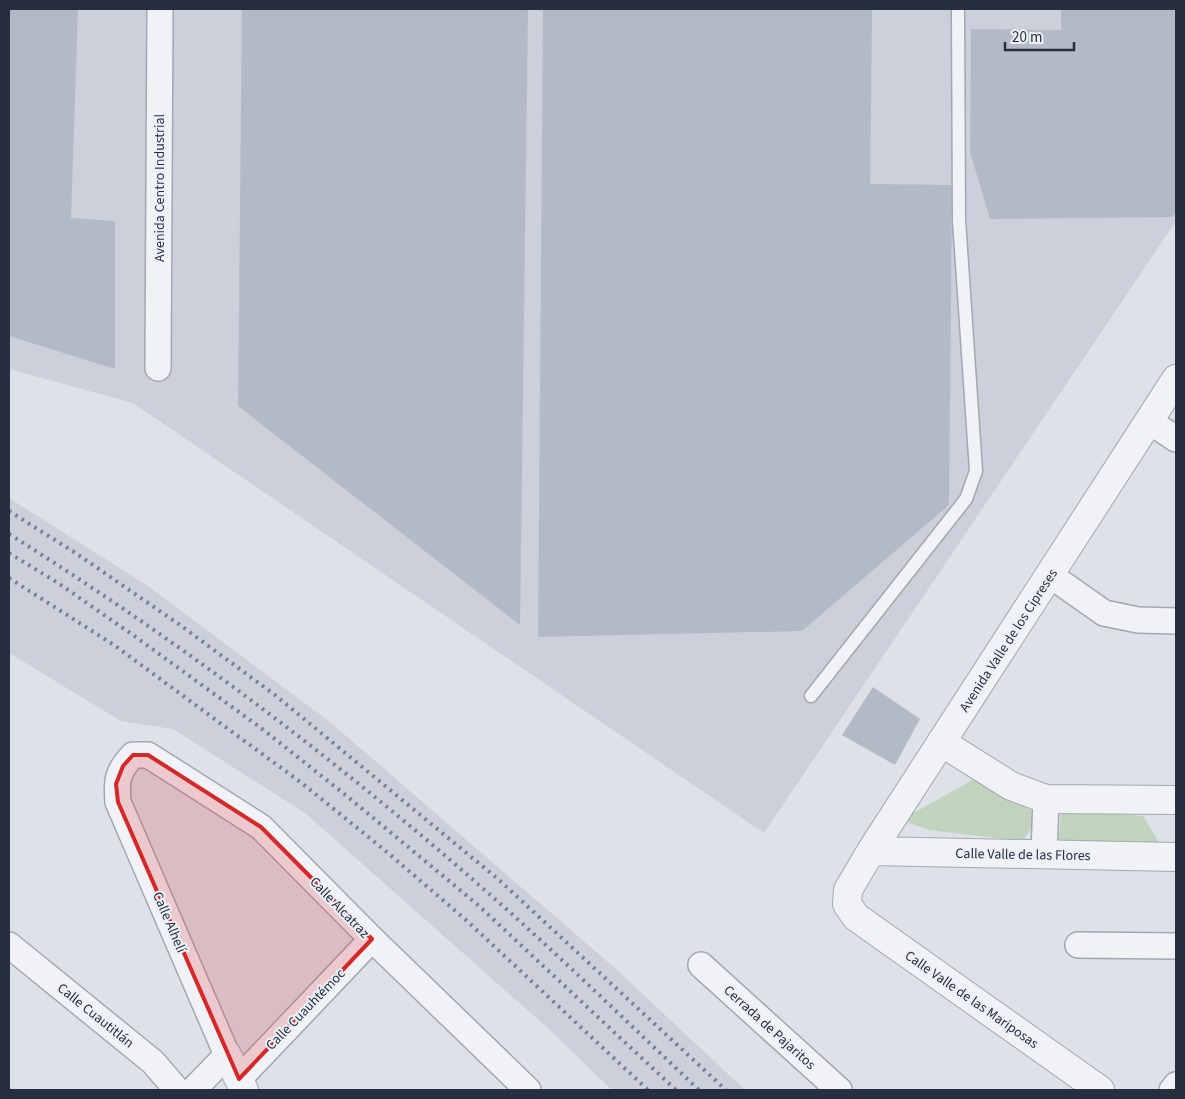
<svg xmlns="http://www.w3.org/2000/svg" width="1185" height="1099" viewBox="0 0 1185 1099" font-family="'Source Sans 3',sans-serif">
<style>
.built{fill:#cbd0da}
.green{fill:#c2d3bd}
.building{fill:#b4bac5}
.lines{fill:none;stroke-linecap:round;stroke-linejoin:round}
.service-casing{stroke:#a2a8b2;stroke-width:15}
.minor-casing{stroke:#a2a8b2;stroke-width:28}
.tertiary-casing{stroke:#a2a8b2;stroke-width:30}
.service{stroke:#f0f2f6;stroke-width:12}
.minor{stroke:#f0f2f6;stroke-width:25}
.tertiary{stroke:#f0f2f6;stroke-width:28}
.rail{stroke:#758093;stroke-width:4;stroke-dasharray:2.5 5;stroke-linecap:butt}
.marked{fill:#d62828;fill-opacity:0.2;stroke:#d62828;stroke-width:4;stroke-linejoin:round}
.labels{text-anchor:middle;stroke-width:4;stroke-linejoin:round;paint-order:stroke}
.street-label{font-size:14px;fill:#252f40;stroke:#ecf0f6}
</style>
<rect width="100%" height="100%" fill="#dde1e8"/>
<path class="built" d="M9,9H1176V221L764,833L133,403L9,369Z
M9,498L148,586L330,722L616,969L745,1090H612L551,1031L305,813L173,729L121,721L9,653Z"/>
<path class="green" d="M981,775L1039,816L1023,841L929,830L901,820Z
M1061,809L1143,816L1160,844L1059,840Z"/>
<path class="building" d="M9,9H78L71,218L115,221V369L9,336Z
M242,9H528L520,625L238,406Z
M543,9H872L870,184L952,185L949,505L802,631L538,637Z
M1061,9H1176V211L1172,217L990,219L970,152L971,29L1061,30Z
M873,687L920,719L895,765L842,735Z"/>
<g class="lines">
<g class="service-casing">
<path id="service" d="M811,696L966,499L976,471L959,220L958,9"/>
</g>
<g class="minor-casing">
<path id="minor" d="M158,368L160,9
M1149,421L1176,439
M1050,575L1104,613L1138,620L1176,621
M1044,854L1046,799
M9,945L153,1062L177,1090
M1078,945L1176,946
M701,965L839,1090
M239,1079L372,939
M193,1090L227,1055L118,802C116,779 118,771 133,755H148L261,827L372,939L528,1090
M1172,1090L1176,1085"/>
</g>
<g class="tertiary-casing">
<path id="tertiary" d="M941,742L1011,786L1046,799L1176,800
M871,851L1176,857
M227,1055L244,1090
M1100,1090L856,917L847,904L848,890L871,851L1176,379"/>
</g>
<use href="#service" class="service"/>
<use href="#minor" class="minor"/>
<use href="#tertiary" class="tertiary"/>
<path class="rail" d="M9,511L74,552L180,625L275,695L498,879L726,1090
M9,534C178,640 337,760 487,892C560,956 629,1024 699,1090
M9,553L58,583L133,635L261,728L348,797L478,905L676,1090
M9,578L114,645L303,784L388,853L466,920L648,1090"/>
</g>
<path class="marked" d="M133,755H148L261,827L372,939L239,1079L118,802L116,784L123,766Z"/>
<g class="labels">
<g class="street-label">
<text transform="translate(159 188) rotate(-90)" y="5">Avenida Centro Industrial</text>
<text transform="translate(1008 640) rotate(-57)" y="5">Avenida Valle de los Cipreses</text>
<text transform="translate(1023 854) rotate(1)" y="5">Calle Valle de las Flores</text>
<text transform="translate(340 907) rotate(46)" y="5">Calle Alcatraz</text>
<text transform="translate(170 922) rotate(67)" y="5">Calle Alhelí</text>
<text transform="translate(972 999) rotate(35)" y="5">Calle Valle de las Mariposas</text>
<text transform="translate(305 1009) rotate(-46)" y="5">Calle Cuauhtémoc</text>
<text transform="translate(96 1015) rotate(39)" y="5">Calle Cuautitlán</text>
<text transform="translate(770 1027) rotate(42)" y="5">Cerrada de Pajaritos</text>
</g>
</g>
<rect width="1185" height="1099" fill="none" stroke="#252f40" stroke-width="20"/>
<path d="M1005 42v8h69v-8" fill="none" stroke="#252f40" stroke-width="2.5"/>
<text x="1012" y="42" font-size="15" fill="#252f40" stroke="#ecf0f6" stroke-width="4" paint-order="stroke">20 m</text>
</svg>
